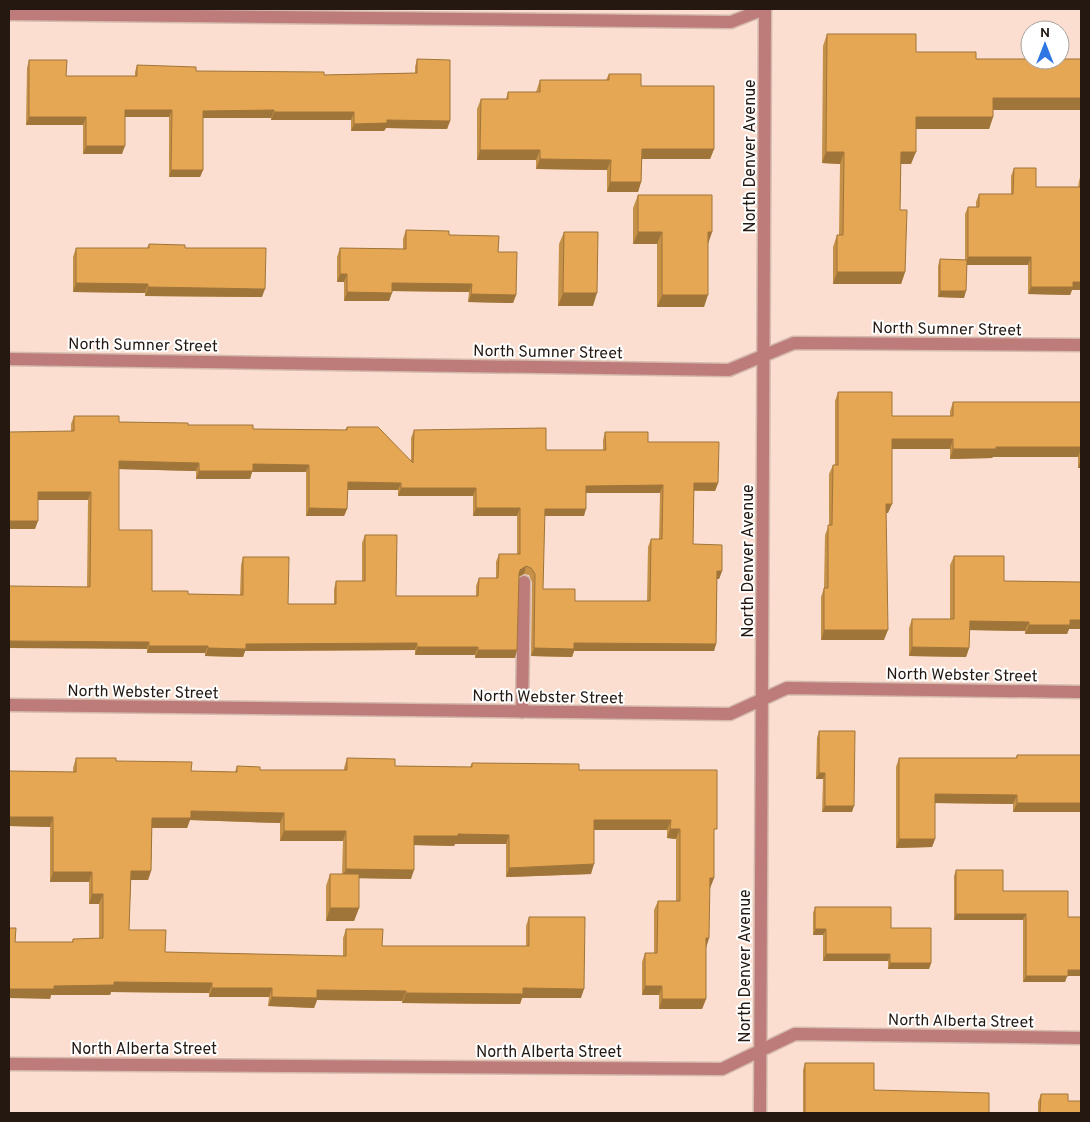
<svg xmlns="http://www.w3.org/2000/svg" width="1090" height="1122" viewBox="0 0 1090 1122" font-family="Overpass,sans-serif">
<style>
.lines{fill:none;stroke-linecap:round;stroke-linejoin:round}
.minor-casing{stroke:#d4baad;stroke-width:15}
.minor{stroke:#bd7b7a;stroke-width:12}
.wall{fill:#c59047;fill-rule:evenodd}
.shaded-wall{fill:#a0753a}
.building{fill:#e5a753;stroke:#a0753a;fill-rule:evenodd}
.labels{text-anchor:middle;stroke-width:4;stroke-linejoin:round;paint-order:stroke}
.street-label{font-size:16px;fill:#241811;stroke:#fff}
</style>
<rect width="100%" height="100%" fill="#fbdecf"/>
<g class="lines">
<g class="minor-casing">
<path id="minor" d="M9,14L731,22L764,9
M9,359L729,370L794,343L1081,345
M9,705L730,714L787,688L1081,692
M522,712L524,582
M9,1064L722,1069L795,1034L1081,1038
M760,1113L765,9"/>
</g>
<use href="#minor" class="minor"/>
</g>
<path class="wall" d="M827,34L916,52L976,59L1081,110H993V117L989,129H916L911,164H901L900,210L905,272L901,284H833V247L837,235H839L840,164L822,163L823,46Z
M417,59L450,121L447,129L386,128L384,131H351V120H271V118H203V170L200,177H169V117H125L122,154H83V125H26L27,68L29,60L66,76H135V72L137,65L196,71L324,75L415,73V67Z
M609,74L641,86L714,149L710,159H642L641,182L638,192H607V170L536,169V160H477V109L481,99H506L508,92H536L540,80H606Z
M1014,168L1036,187H1078L1079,181L1081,174V290H1072L1070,295L1028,294V265H967L964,298L938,297V266L940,259L965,260V214L968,207H976V202L979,194H1011V176Z
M638,195L712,232L708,243L704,307H657V244H633V208Z
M406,230L449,235L498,252L516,295L513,303L468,302L469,292L392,291L389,301H344V282H337V257L340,248L403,249V239Z
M564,232L593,306H558L559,244Z
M149,244L185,248L262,297L145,296V293L73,292V257L76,248H147Z
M838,392L892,416H950V411L953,402L1081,419V468H1078V457H993L992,458L950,459V449H892L888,513H886L884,640H821V597L824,588L825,535L829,525V474L833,465H835V401Z
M74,416L119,422L253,429L345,430L347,427L411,460V438L414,430L546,450H603V440L605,432L648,442L718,483L715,491H694L693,544L722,571L719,579H717L716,644L714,651H574L572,657L531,656L532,582L529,575L524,574L519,577L515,658H475V655H415V650L245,651L243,657L205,656V653H147V649L87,587L88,500H38L35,529H9L71,431V424ZM119,469L196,471V479H250L252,472H306V516H344L347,509V490H398V496H473V516H517V554H499L496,562V578H479L476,586V596H396L365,535L362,543V581H336L334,589V604H288L243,557L241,565L240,595L188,594L152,591L119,530ZM586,493H660L659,539H651L648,547L647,601H575L543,589L544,516H584Z
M954,556L1004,581L1081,582V565V629H1069L1067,634H1025V631L970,630L969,648L966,657L909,656V628L912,619H950V565Z
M819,731L852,812H822L823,779H816L817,738Z
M1017,755L1081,812H1013V804L935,803V839L932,847L896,848V767L899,758H1016Z
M76,758L116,761L191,771L235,772L237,766L260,770H344V768L347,758L395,766L470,767L472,763L579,770L714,836V878L710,888H709V938L706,947V999L702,1009H659V995H642V962L645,953H654V910L658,901H676V839L667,838V830H594L591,874L506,877V844H455L454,846L414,845L411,879L359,878V908L354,921H326V886L330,874H342L343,841H280V823L190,820L187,828H152L151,871L148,880H131L129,930L165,952L343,956V938L346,929L382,946H526V926L529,917L581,998H522L520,1004L402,1003V1001L317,1000L314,1008L268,1006L269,997H209V993L111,992L110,995H51L50,999L15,942H72L73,939L99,938V904H89V882H50V827L9,826L73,772V768Z
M956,870L1003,891L1068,917L1067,976L1065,982H1023V920H954V876Z
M815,907L891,928L931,963L929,969H888V961H823V935H813V913Z
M805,1063L874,1090L989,1113H803V1070Z
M1041,1094L1068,1101L1081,1113H1038V1102Z"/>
<path class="shaded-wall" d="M993,98H1081V110H989Z
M125,110H172L169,117H123Z
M274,110L271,118H200L203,111Z
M274,112H354L351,120H271Z
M29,117H86L83,125H26Z
M916,117H993L989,129H912Z
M387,120L450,121L447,129L386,128L384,131H351L354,124Z
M86,146H125L122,154H83Z
M642,149H714L710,159H638Z
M480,150H540L536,160H477Z
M826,152H844L840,164L822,163Z
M901,152H916L911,164H896Z
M540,159L611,160L607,170L536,169Z
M171,170H203L200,177H169Z
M610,182H641L638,192H607Z
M638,232H662L657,244H633Z
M708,232H712L708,244Z
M968,257H1031L1028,265H965Z
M837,272H905L901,284H833Z
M340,274H347L344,282H337Z
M1073,282H1081V290H1072L1070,295L1028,294L1031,287Z
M76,283L148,284L145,293L73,292Z
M392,283L472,284L469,292L389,291Z
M148,287L265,289L262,297L145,296Z
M940,291H966L964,298L938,297Z
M347,292L392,293L389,301H344Z
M563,293H597L593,306H558Z
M471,294L516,295L513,303L468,302Z
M662,295H708L704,307H657Z
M892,439H953L950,449H888Z
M996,447H1081V448L1078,457H993L992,458L950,459L953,449Z
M1081,459V468H1078Z
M119,461L199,463L196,471L116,469Z
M253,464L309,465L306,472H252L250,479H196L199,471Z
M348,482L401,483L398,490H345Z
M694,483H718L715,491L692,490Z
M663,485L660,493H583L586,486Z
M401,488H476L473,496H398Z
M38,492H91L88,500H36Z
M886,504H892L888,513H883Z
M309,508L347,509L344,516H306Z
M476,508H520L517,516H473Z
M545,509H586L584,516H542Z
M9,521H38L35,529H9Z
M526,566L524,574L517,577L520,570Z
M717,571H722L719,579H714Z
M1070,620H1081V629H1069L1067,634H1025L1029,625Z
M970,621L1029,622L1025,631L966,630Z
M824,630H888L884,640H821Z
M9,641L149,642L147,649L9,648Z
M417,643L415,650L245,651L243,657L205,656L208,648L246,644Z
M574,643L716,644L714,651H574L572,657L531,656L534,648Z
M149,646H208L205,653H147Z
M417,647H478L475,655H415Z
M912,647L969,648L966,657L909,656Z
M478,650H517L515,658H475Z
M819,773H825L823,779H816Z
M935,794L1017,795L1013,804L931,803Z
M1017,803H1081V812H1013Z
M825,806H854L852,812H822Z
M191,811L284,813L280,823L190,820L187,828H149L152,818Z
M9,817H53L50,827L9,826Z
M594,820H671L667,830H590Z
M670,829H680L676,839L667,838Z
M284,831H346L343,841H280Z
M458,834L509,835L506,844H455L454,846L411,845L414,836Z
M899,839H935L932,847L896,848Z
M594,864L591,874L506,877L509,868Z
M346,869L414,870L411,879L342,878Z
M131,871H151L148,880H128Z
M53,872H92L89,882H50Z
M710,878H714L710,888H706Z
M92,894H103L99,904H89Z
M330,908H359L354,921H326Z
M956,914H1026L1023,920H954Z
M815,929H826L823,935H813Z
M706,938H709L706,948Z
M826,954H890L888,961H823Z
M890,963H931L929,969H888Z
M1068,970H1081V976H1067L1065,982H1023L1026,976Z
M114,982L212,983L209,993L111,992L110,995H51L50,999L9,998V989Z
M645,986H662L659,995H642Z
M212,988H272L269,997H209Z
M523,988L584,989L581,998H522L520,1004L402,1003L406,993Z
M317,990L406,991L402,1001L317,1000L314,1008L268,1006L272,997Z
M662,999H706L702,1009H659Z"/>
<path class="building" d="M827,34H916V52H976V59H1081V98H993V117H916V152H901L900,210H907L905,272H837V235H843L844,152H826Z
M417,59L450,60V121L387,120V123L354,124V112H274V110L203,111V170H171L172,110H125V146H86V117H29V60H67L66,76H137V65L196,67V71L324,72V75L417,73Z
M609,74H641V86H714V149H642L641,182H610L611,160L540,159V150H480L481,99H508V92H540V80H609Z
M1014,168H1036V187H1081V184V282H1073V287H1031V257H968V207H979V194H1013Z
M638,195H712V232H708V295H662V232H638Z
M406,230L449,231V235L499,236L498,252H517L516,295L471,294L472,284L392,283V293L347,292V274H340V248L406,249Z
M564,232H598L597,293H563Z
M149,244L185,245V248H266L265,289L148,287V284L76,283V248H149Z
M940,259L967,260L966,291H940Z
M838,392H892V416H953V402H1081V447H996V449H953V439H892V504H886L888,630H824V588H828V525H832L833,465H838Z
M74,416H119V422L188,423V425H253V429L347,430V427H378L413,463L414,430L546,428V450H606L605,432H648V442H719L718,483H694L693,544L722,545V571H717L716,644L574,643V649L534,648L535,574L531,568L526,566L520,570L519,574L517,650H478V647H417V643L246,644V649L208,648V646H149V642L9,641V586L90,587L91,492H38V521H9V432L74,431ZM119,461L199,463V471H253V464L309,465V508L347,509L348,482L401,483V488H476V508H520V554H499L498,578H479L478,596H396L397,535H365V581H336V604H288L289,557H243V595L188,594V591H152V530H119ZM663,485L662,539H651L650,601H575V589H543L545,509H586V486Z
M954,556H1004V581L1081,582V620H1070V625H1029V622L970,621L969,648L912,647V619H954Z
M819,731H855L854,806H825V773H819Z
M1017,755H1081V803H1017V795L935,794V839H899V758H1017Z
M76,758H116V761L192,762L191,771L237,772V766L260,767V770H347V758L395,759V766L472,767V763L579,764V770H717V829H714V878H710L709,938H706V999H662V986H645V953H657L658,901H680V829H670L671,820H594V864L509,868V835L458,834V836H414V870L346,869V831H284V813L191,811V818H152L151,871H131L129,930H166L165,952L346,956V929H383L382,946H529V917H585L584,989L523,988V994L406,993V991L317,990V998L272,997V988H212V983L114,982V985L54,986V989H9V928H16L15,942H73V939L103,938V894H92V872H53V817H9V771L76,772Z
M956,870H1003V891H1068V917H1081V970H1068V976H1026V914H956Z
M330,874H359V908H330Z
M815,907H891V928H931V963H890V954H826V929H815Z
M805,1063H874V1090L989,1093V1113H805Z
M1041,1094H1068V1101H1081V1113H1040Z"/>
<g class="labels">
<g class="street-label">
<text transform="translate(749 156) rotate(-90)" y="6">North Denver Avenue</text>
<text transform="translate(947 328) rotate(1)" y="6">North Sumner Street</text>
<text transform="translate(143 344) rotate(1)" y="6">North Sumner Street</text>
<text transform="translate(548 351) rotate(1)" y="6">North Sumner Street</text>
<text transform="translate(747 561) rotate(-90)" y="6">North Denver Avenue</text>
<text transform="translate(962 674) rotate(1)" y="6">North Webster Street</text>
<text transform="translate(143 691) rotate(1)" y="6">North Webster Street</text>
<text transform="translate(548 696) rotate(1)" y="6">North Webster Street</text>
<text transform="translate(744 966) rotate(-90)" y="6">North Denver Avenue</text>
<text transform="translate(961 1020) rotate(1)" y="6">North Alberta Street</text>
<text x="144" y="1054">North Alberta Street</text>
<text x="549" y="1057">North Alberta Street</text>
</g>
</g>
<rect width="1090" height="1122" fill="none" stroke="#241811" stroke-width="20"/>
<g transform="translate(1045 45)"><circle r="24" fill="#ffffff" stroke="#a7a3a0"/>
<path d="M0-4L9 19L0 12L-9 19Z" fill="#2e76e3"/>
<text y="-8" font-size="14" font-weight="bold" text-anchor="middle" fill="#241811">N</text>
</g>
</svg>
